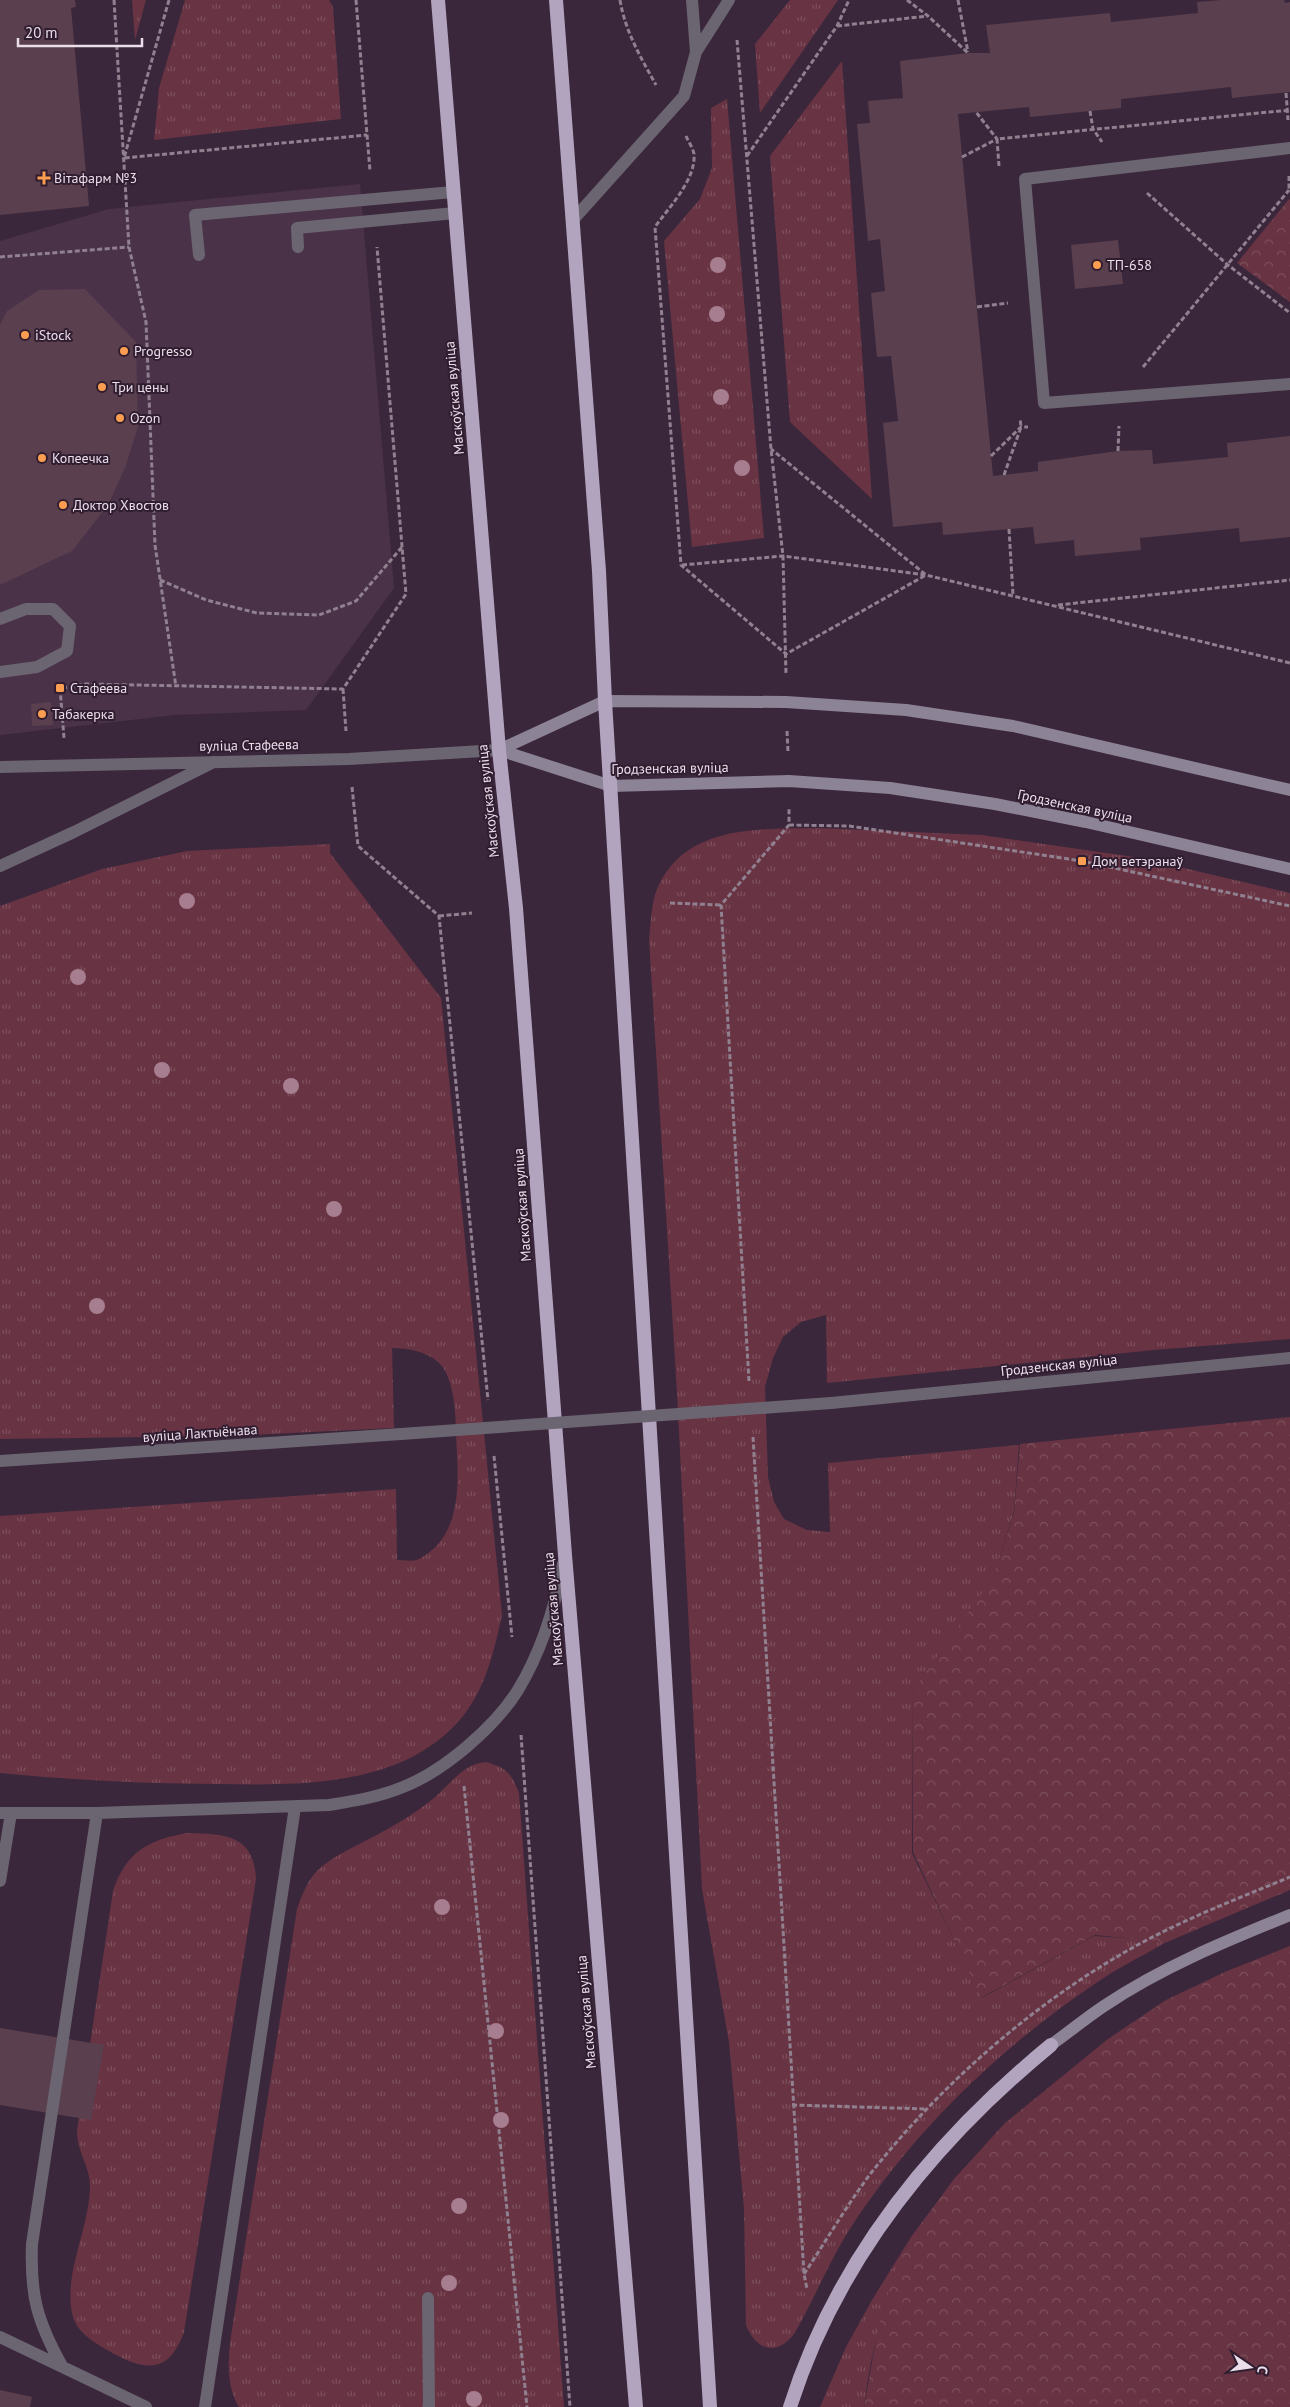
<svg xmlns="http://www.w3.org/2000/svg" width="1290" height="2407" viewBox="0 0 1290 2407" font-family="'PT Sans',sans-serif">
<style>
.built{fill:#4a3249}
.grass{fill:url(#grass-tufts)}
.forest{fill:url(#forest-crowns)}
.building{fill:#5a3f4e}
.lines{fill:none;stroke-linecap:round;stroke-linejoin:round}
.path{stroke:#908090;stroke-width:3;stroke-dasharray:5 2.5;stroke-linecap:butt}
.service{stroke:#6b6571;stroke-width:12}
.tertiary{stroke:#6b6571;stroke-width:12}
.secondary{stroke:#8d8396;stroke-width:12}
.trunk{stroke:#b2a4bf;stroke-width:14}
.tertiary-bridge{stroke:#6b6571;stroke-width:12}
.tree{fill:#a77e8f}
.poi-dot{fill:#fb9e51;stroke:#301d30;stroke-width:2}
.labels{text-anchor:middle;stroke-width:4;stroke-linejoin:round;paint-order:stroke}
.poi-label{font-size:14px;fill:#ebdeeb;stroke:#301d30;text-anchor:start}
.street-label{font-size:14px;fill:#ebdeeb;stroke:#301d30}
</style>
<defs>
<pattern id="grass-tufts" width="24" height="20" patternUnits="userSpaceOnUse" patternTransform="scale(1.25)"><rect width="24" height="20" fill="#683342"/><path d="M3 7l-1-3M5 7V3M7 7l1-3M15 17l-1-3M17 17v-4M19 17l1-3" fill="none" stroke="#7e505d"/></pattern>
<pattern id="forest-crowns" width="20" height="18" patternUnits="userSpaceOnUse" patternTransform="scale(1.25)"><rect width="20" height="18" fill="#683342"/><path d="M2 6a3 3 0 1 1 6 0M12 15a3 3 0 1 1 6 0" fill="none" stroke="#7e505d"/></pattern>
</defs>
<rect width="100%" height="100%" fill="#3b273b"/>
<path class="built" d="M360,184L394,588L306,710L175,715L0,735V241L109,209Z"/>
<path class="grass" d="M132,0H146L135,40Z
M185,0H329L333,7L341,119L154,140L159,88Z
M790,0H838L760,113L755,44Z
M842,61L872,499L790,422L770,156Z
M727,99L764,538L692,547L664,241L700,199L712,168L711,108Z
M819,828L982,835L1141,858L1290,893V1339L1154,1350L827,1383L826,1315L801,1322L783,1337L773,1358L765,1387L768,1477L774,1502L784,1519L807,1530L830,1532L828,1463L1019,1445L1014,1511L992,1583L912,1692V1853L982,1998L1094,1936L1168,1941C1146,1954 1121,1966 1099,1981C1002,2046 918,2126 853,2224C830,2259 815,2298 794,2334C776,2357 756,2350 746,2325L744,2209L729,2042L702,1889L677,1392L649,939C651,923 651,904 657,889C685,824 759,829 819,828Z
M330,844V853L441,998L502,1615C494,1651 486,1687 463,1716C449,1734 426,1751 406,1760C349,1786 281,1785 219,1784C146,1784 73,1780 0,1773V1516L396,1489L397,1560C403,1560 414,1562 419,1559C465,1535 458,1477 456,1434C456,1415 454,1375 438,1362C426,1351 407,1348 392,1348L394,1428L225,1436L0,1439V906L102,869L187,851Z
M486,1762C507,1768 511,1773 519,1793L564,2407H239C226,2386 228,2359 231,2336L297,1909C302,1895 308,1879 319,1869C332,1857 350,1849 365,1841C389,1829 413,1815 434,1798C451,1784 462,1764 486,1762Z
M187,1833C224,1834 254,1834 256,1879L184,2332C168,2377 142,2370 107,2350C92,2341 76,2332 72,2313C64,2270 90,2228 90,2185C90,2167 77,2152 77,2131L113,1891C126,1852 148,1840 187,1833Z
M911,2237C886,2297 872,2342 864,2407H820L846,2347L872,2300Z"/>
<path class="forest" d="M1289,199L1290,200V302L1237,263Z
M1290,1417V1890L1167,1942L1095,1935L981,1998L913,1852L912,1692L993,1578L1014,1513L1020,1444Z
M1290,1946V2407H864L878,2328L890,2287L911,2237L954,2179L1005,2123L1108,2039L1166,2000L1227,1971Z"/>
<path class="building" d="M0,0H75L76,7L71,8L89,206L0,215Z
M1221,0H1284L1285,3L1290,2V92L1232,98L1231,87L1121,99V108L1030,117L1029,107L958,114L993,476L1038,471V462L1118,451L1152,450L1153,464L1228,457L1227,443L1290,436V537L1240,542L1239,528L1140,538L1141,550L1075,556L1074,540L1035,544L1033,527L943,535L942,522L893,527L883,423L898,421L891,356L877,357L871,293L885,291L880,239L868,241L857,124L870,123L868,101L903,98L900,61L968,53H990L986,25L1110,13L1111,22L1198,13L1197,2Z
M1118,240L1123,284L1075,289L1071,245Z
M85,289L136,342L138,427L125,468L108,505L72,551L0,585V325L7,311L39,290Z
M51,702L53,725L32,726L31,704Z
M0,2028L104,2045L91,2120L0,2105Z
M0,2390L32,2397L30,2407H0Z"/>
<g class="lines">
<path class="path" d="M114,0L129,247L146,322L155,545L176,687
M169,0L124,158L367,135
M356,0L370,171
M620,0C625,31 641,58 656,85
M907,0L928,16L968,53
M958,0L968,52
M837,26L928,16
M737,40L771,449L783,556L786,675
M1286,93L1288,120
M1090,111L1093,129L1102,142
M686,136C688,141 693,148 694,154C696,180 669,207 655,227L681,565L786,654L926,575L771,449
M747,156L837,26L849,0
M962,157L997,139L976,112
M999,166L997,139L1290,110
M1289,176V190
M1147,193L1228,265L1290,313
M0,257L129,247
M977,307L1008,303
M1143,367L1289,190
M1118,451L1119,426
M991,456L1021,427H1028
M1004,475L1021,427L1020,418
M1009,529L1013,595
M682,565L783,556L926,575L1290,663
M160,580L206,600L257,613L319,615L356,601L402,547
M1058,605L1290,580
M60,688L64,738
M62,688L86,684L343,689L406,594L377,247
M343,689L346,731
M787,731L788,752
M352,787L358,846L439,916L488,1400
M789,825L849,826L1082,861L1290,906
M670,903L721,905
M439,916L472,913
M749,1381L721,905L789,825V808
M753,1437L804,2274L807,2289
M494,1456L512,1637
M521,1735L570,2407
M464,1786L527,2407
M792,2105L927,2109
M804,2274C826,2241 847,2205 871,2173C940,2086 1028,2008 1125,1952C1177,1922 1234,1900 1290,1877"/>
<path class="service" d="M696,52L729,0
M1290,148L1025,179L1044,403L1290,384
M572,221L684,96L696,52L692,0
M298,247L297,228L455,213
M199,255L195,215L453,192
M0,619L26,609H53L70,626L67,651L37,667L0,672
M0,1813H97L329,1805C354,1801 379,1797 403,1787C444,1771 495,1727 518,1690C541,1652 555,1607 563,1564
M0,1881L11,1813
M428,2298L429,2407
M0,2337L146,2407
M62,2366C37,2321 30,2295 32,2244L97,1813
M205,2407L295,1807"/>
<path class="tertiary" d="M0,767L349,759L499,750
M0,866L74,832L214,762
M831,1403L1290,1358
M0,1461L401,1434"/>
<path class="secondary" d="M499,750L605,701L786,702L906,710L1013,726L1290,790
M499,750L611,786L789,781L890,788L995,804L1086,822L1290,869
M1051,2045C1069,2032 1086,2018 1104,2006C1162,1967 1226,1941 1290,1915"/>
<path class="trunk" d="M438,0L499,750L516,908L565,1555L636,2407
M556,0L599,571L605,701L710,2407
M790,2407C837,2259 933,2142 1051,2045"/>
<path class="tertiary-bridge" d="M401,1434L831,1403"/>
</g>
<g class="tree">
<circle cx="718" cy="265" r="8"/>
<circle cx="717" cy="314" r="8"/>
<circle cx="721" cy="397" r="8"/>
<circle cx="742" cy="468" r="8"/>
<circle cx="187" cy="901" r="8"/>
<circle cx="78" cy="977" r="8"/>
<circle cx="162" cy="1070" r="8"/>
<circle cx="291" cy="1086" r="8"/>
<circle cx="334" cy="1209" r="8"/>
<circle cx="97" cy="1306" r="8"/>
<circle cx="442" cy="1907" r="8"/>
<circle cx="496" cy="2031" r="8"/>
<circle cx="501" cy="2120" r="8"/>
<circle cx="459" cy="2206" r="8"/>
<circle cx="449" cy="2283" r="8"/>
<circle cx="474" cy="2399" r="8"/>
</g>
<g class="poi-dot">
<path d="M41.5 170.5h5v5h5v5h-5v5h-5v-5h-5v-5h5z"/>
<circle cx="1097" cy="265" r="5"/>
<circle cx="25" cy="335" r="5"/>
<circle cx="124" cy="351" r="5"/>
<circle cx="102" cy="387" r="5"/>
<circle cx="120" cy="418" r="5"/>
<circle cx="42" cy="458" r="5"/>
<circle cx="63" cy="505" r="5"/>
<rect x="55" y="683" width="10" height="10" rx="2.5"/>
<circle cx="42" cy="714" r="5"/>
<rect x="1077" y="856" width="10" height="10" rx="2.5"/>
</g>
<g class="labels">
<g class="poi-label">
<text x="54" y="183">Вітафарм №3</text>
<text x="1107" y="270">ТП-658</text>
<text x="35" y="340">iStock</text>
<text x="134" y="356">Progresso</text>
<text x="112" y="392">Три цены</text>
<text x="130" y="423">Ozon</text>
<text x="52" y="463">Копеечка</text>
<text x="73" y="510">Доктор Хвостов</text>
<text x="70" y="693">Стафеева</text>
<text x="52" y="719">Табакерка</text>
<text x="1092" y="866">Дом ветэранаў</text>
</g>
<g class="street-label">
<text transform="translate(454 398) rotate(-95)" y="5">Маскоўская вуліца</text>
<text transform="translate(249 745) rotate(-1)" y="5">вуліца Стафеева</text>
<text transform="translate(670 768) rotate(-1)" y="5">Гродзенская вуліца</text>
<text transform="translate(488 801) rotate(-96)" y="5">Маскоўская вуліца</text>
<text transform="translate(1075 806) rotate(12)" y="5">Гродзенская вуліца</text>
<text transform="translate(522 1205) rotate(-94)" y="5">Маскоўская вуліца</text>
<text transform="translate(1059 1365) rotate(-6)" y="5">Гродзенская вуліца</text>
<text transform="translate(200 1433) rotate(-4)" y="5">вуліца Лактыёнава</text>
<text transform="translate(553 1609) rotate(-95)" y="5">Маскоўская вуліца</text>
<text transform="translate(586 2012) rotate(-95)" y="5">Маскоўская вуліца</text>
</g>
</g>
<g transform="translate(1250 2367) rotate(103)" stroke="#301d30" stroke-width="4" paint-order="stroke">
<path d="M0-4L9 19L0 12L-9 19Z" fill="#ebdeeb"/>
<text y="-8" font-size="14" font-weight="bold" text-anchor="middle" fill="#ebdeeb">С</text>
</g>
<path d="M18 38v8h124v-8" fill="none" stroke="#ebdeeb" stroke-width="2.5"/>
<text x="25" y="38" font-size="15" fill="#ebdeeb" stroke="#301d30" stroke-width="4" paint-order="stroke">20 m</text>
</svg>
